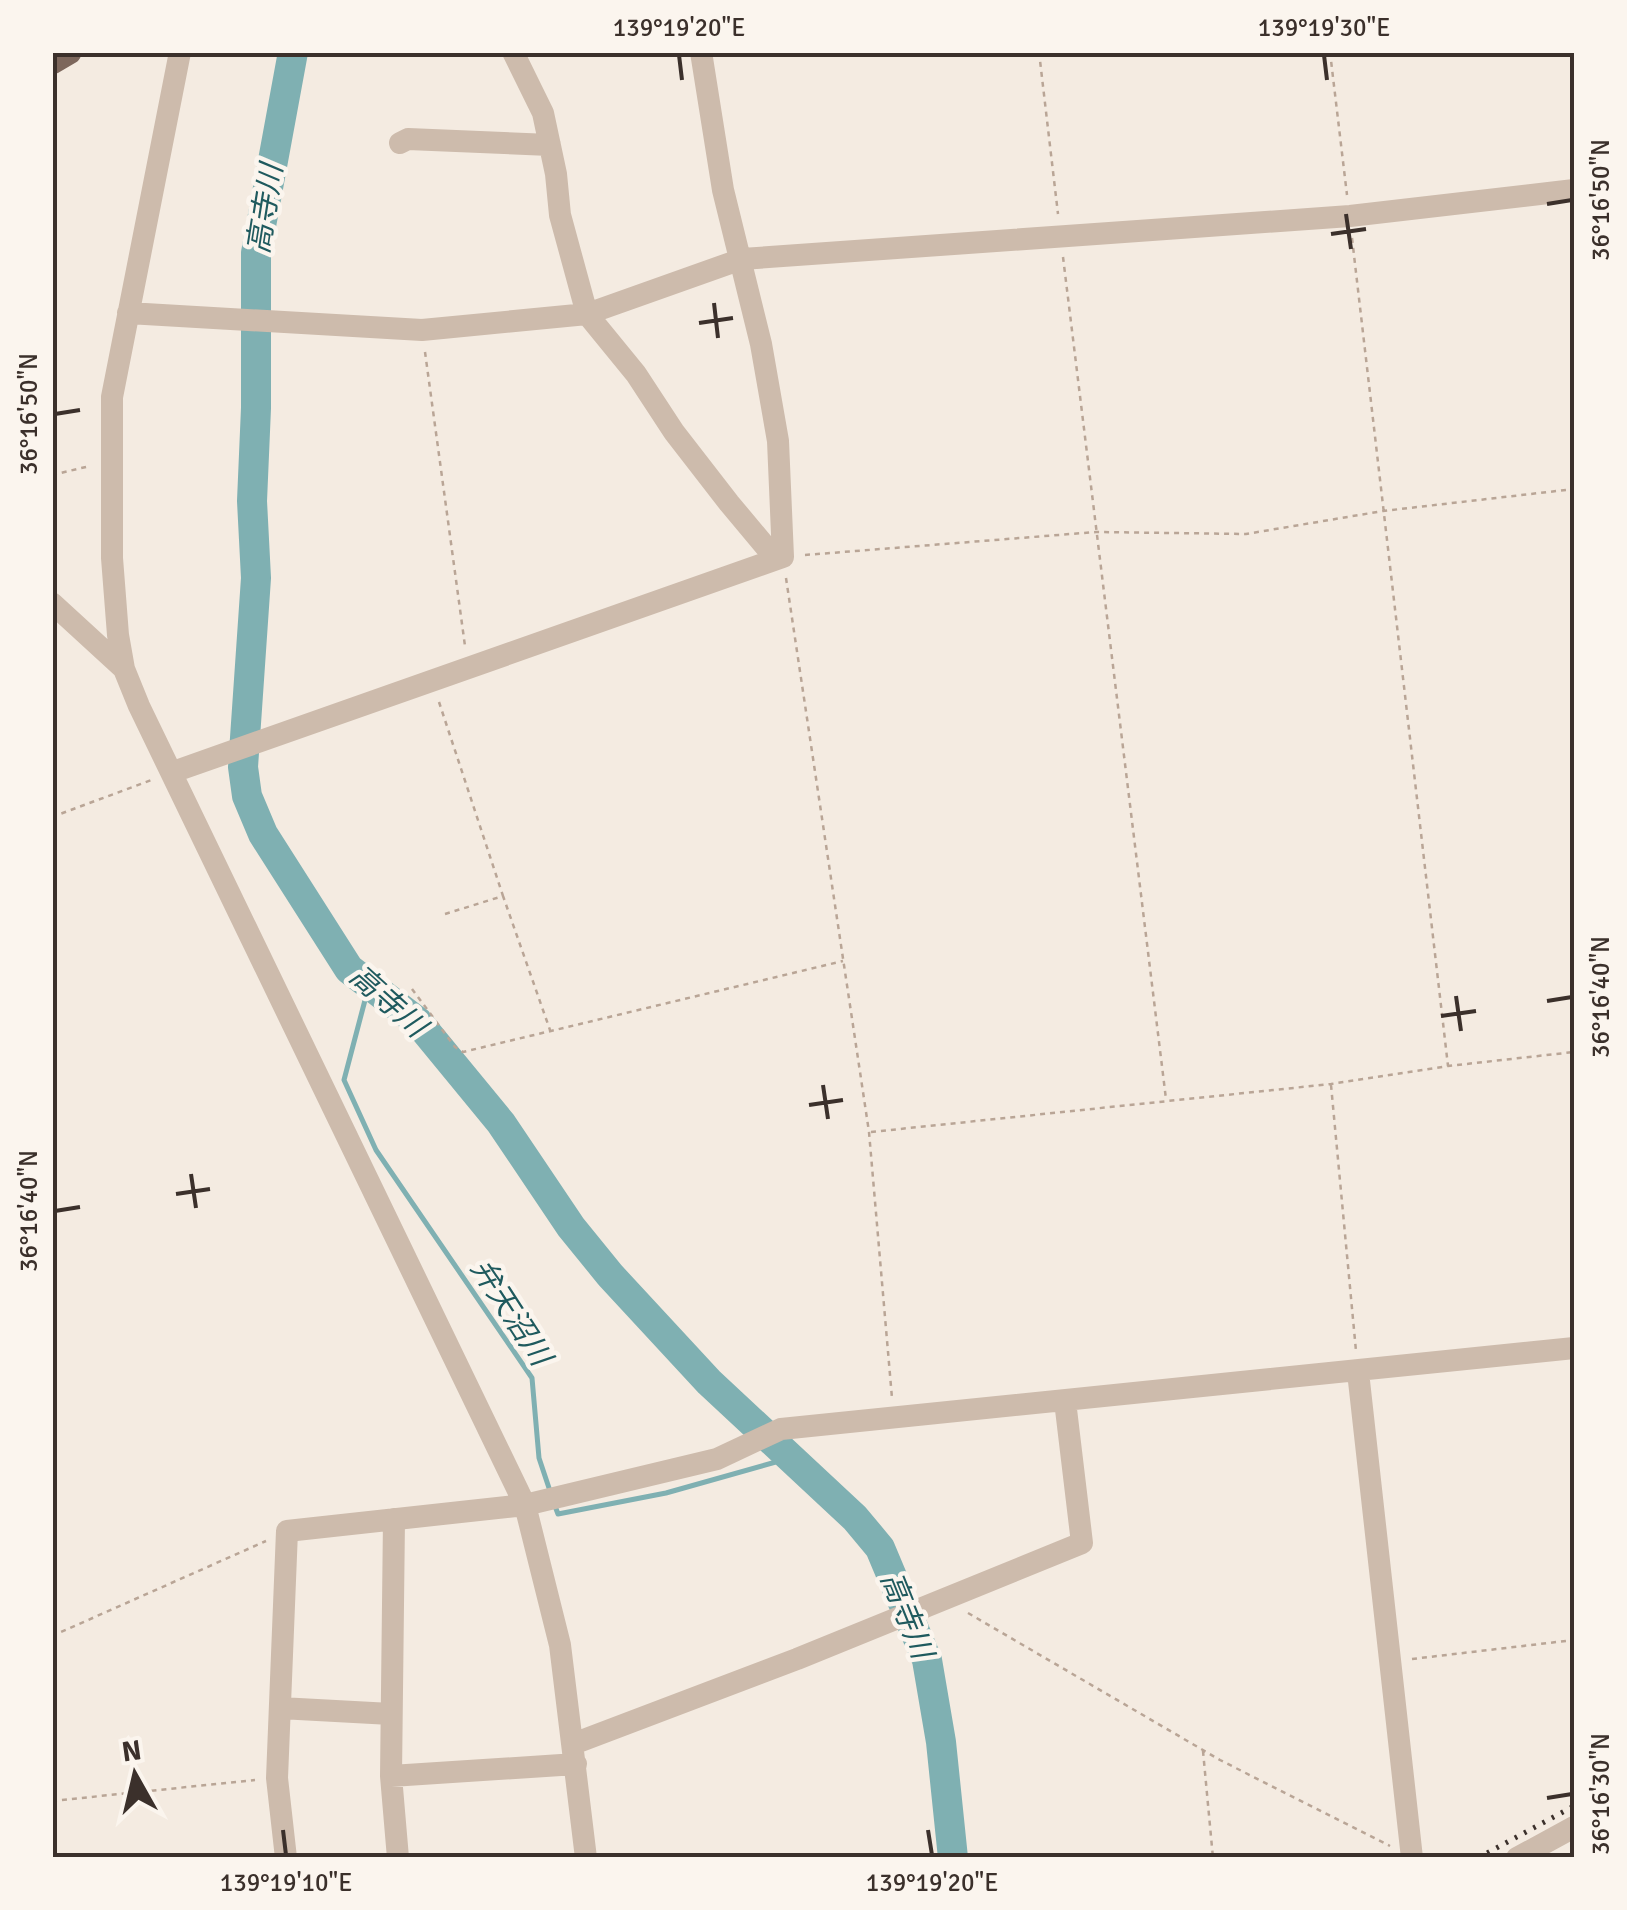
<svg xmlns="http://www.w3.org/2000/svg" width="1627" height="1910" viewBox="0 0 1627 1910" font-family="Signika,'Noto Sans JP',sans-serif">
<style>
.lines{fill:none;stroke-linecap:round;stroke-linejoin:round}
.stream{stroke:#7fb0b2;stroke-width:5}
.river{stroke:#7fb0b2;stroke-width:30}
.path{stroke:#b9a596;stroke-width:2.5;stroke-dasharray:5 5;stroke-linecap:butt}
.minor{stroke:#cdbbac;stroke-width:22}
.major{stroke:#7d675c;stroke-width:25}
.rail{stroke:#3b302b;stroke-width:5;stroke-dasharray:2.5 8;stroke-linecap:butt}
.ticks{fill:none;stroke:#3b302b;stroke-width:4}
.labels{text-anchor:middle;stroke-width:9;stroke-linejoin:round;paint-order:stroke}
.water-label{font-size:30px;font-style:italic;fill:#1f5a5e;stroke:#fbf5ee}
.neatline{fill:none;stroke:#3b302b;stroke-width:4}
.ticks-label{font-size:25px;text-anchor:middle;fill:#3b302b}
</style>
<rect width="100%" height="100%" fill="#f4ebe1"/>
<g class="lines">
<path class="stream" d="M369,985L344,1080L376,1150L532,1378L539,1458L550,1491
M555,1506L558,1514L666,1493L790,1458"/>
<path class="river" d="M293,52L256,253V408L252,501L256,578L243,767L247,796L263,834L349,969L418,1022L501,1123L571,1227L610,1275L709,1382L855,1518L880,1548L927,1660L941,1742L953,1858"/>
<path class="path" d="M1039,52L1058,214
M1330,52L1347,195
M1570,52L1574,63
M1352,238L1448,1066
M1063,257L1166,1099
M425,352L465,646
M52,475L90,466
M805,555L1096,532L1246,534L1383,511L1574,489
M786,578L869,1132L892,1398
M439,702L503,896
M52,817L154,779
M445,914L503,896L550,1030
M412,989L455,1047L463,1052L843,961
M1331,1085L1356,1351
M871,1132L1331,1084L1448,1066L1574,1052
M968,1613L1220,1760L1390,1846
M52,1636L266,1541
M1412,1659L1574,1640
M1203,1751L1213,1858
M52,1801L255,1780"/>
<path class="minor" d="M180,52L112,397V558L118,635L124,669L139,706L525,1505L560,1645L586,1858
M513,52L543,113L556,174L560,215L587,314L636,374L674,432L729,503L775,558
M400,143L408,139L550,145
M128,313L422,330L587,314L742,259L1350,216L1574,190
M52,603L124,669
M173,772L783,557L778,441L761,344L723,190L701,52
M1358,1372L1412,1858
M394,1519L391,1776L398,1858
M280,1708L391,1714
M573,1744L797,1659L1082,1543L1065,1401
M391,1776L576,1764
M286,1858L277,1778L287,1531L525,1505L717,1459L781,1429L1574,1348
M1517,1858L1574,1827"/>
<path class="major" d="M52,62L69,52"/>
<path class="rail" d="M1478,1858L1574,1806"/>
</g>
<path class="ticks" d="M679,55L682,80M1324,55L1327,80M1547,204L1572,200M1346,214L1351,249M1331,234L1366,229M714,303L718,338M699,323L733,318M55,414L80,410M1456,996L1461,1031M1547,1001L1572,997M1441,1016L1476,1011M823,1085L828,1119M809,1105L843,1100M191,1174L196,1208M176,1194L210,1189M55,1211L80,1207M1547,1798L1572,1794M283,1830L286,1855M928,1830L932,1855"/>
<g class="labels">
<g class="water-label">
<text transform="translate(265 209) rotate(-81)" y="10">高寺川</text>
<text transform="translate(388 1001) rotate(42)" y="10">高寺川</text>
<text transform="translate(511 1312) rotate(57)" y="10">弁天沼川</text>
<text transform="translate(907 1615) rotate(68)" y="10">高寺川</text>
</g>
</g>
<rect width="1627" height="1910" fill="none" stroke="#fbf5ee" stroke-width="110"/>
<g transform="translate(135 1775) rotate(352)" stroke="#fbf5ee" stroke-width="8" paint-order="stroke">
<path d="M0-8L18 38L0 25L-18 38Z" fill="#3b302b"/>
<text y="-15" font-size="28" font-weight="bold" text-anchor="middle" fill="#3b302b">N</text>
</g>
<rect x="55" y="55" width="1517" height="1800" class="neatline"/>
<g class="ticks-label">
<text x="679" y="36">139°19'20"E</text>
<text x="1324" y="36">139°19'30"E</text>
<text transform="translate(1600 200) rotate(-90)" y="9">36°16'50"N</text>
<text transform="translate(28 414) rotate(-90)" y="9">36°16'50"N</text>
<text transform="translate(1600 997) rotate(-90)" y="9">36°16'40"N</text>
<text transform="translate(28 1211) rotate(-90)" y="9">36°16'40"N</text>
<text transform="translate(1600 1794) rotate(-90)" y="9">36°16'30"N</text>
<text x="286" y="1891">139°19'10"E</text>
<text x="932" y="1891">139°19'20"E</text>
</g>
</svg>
